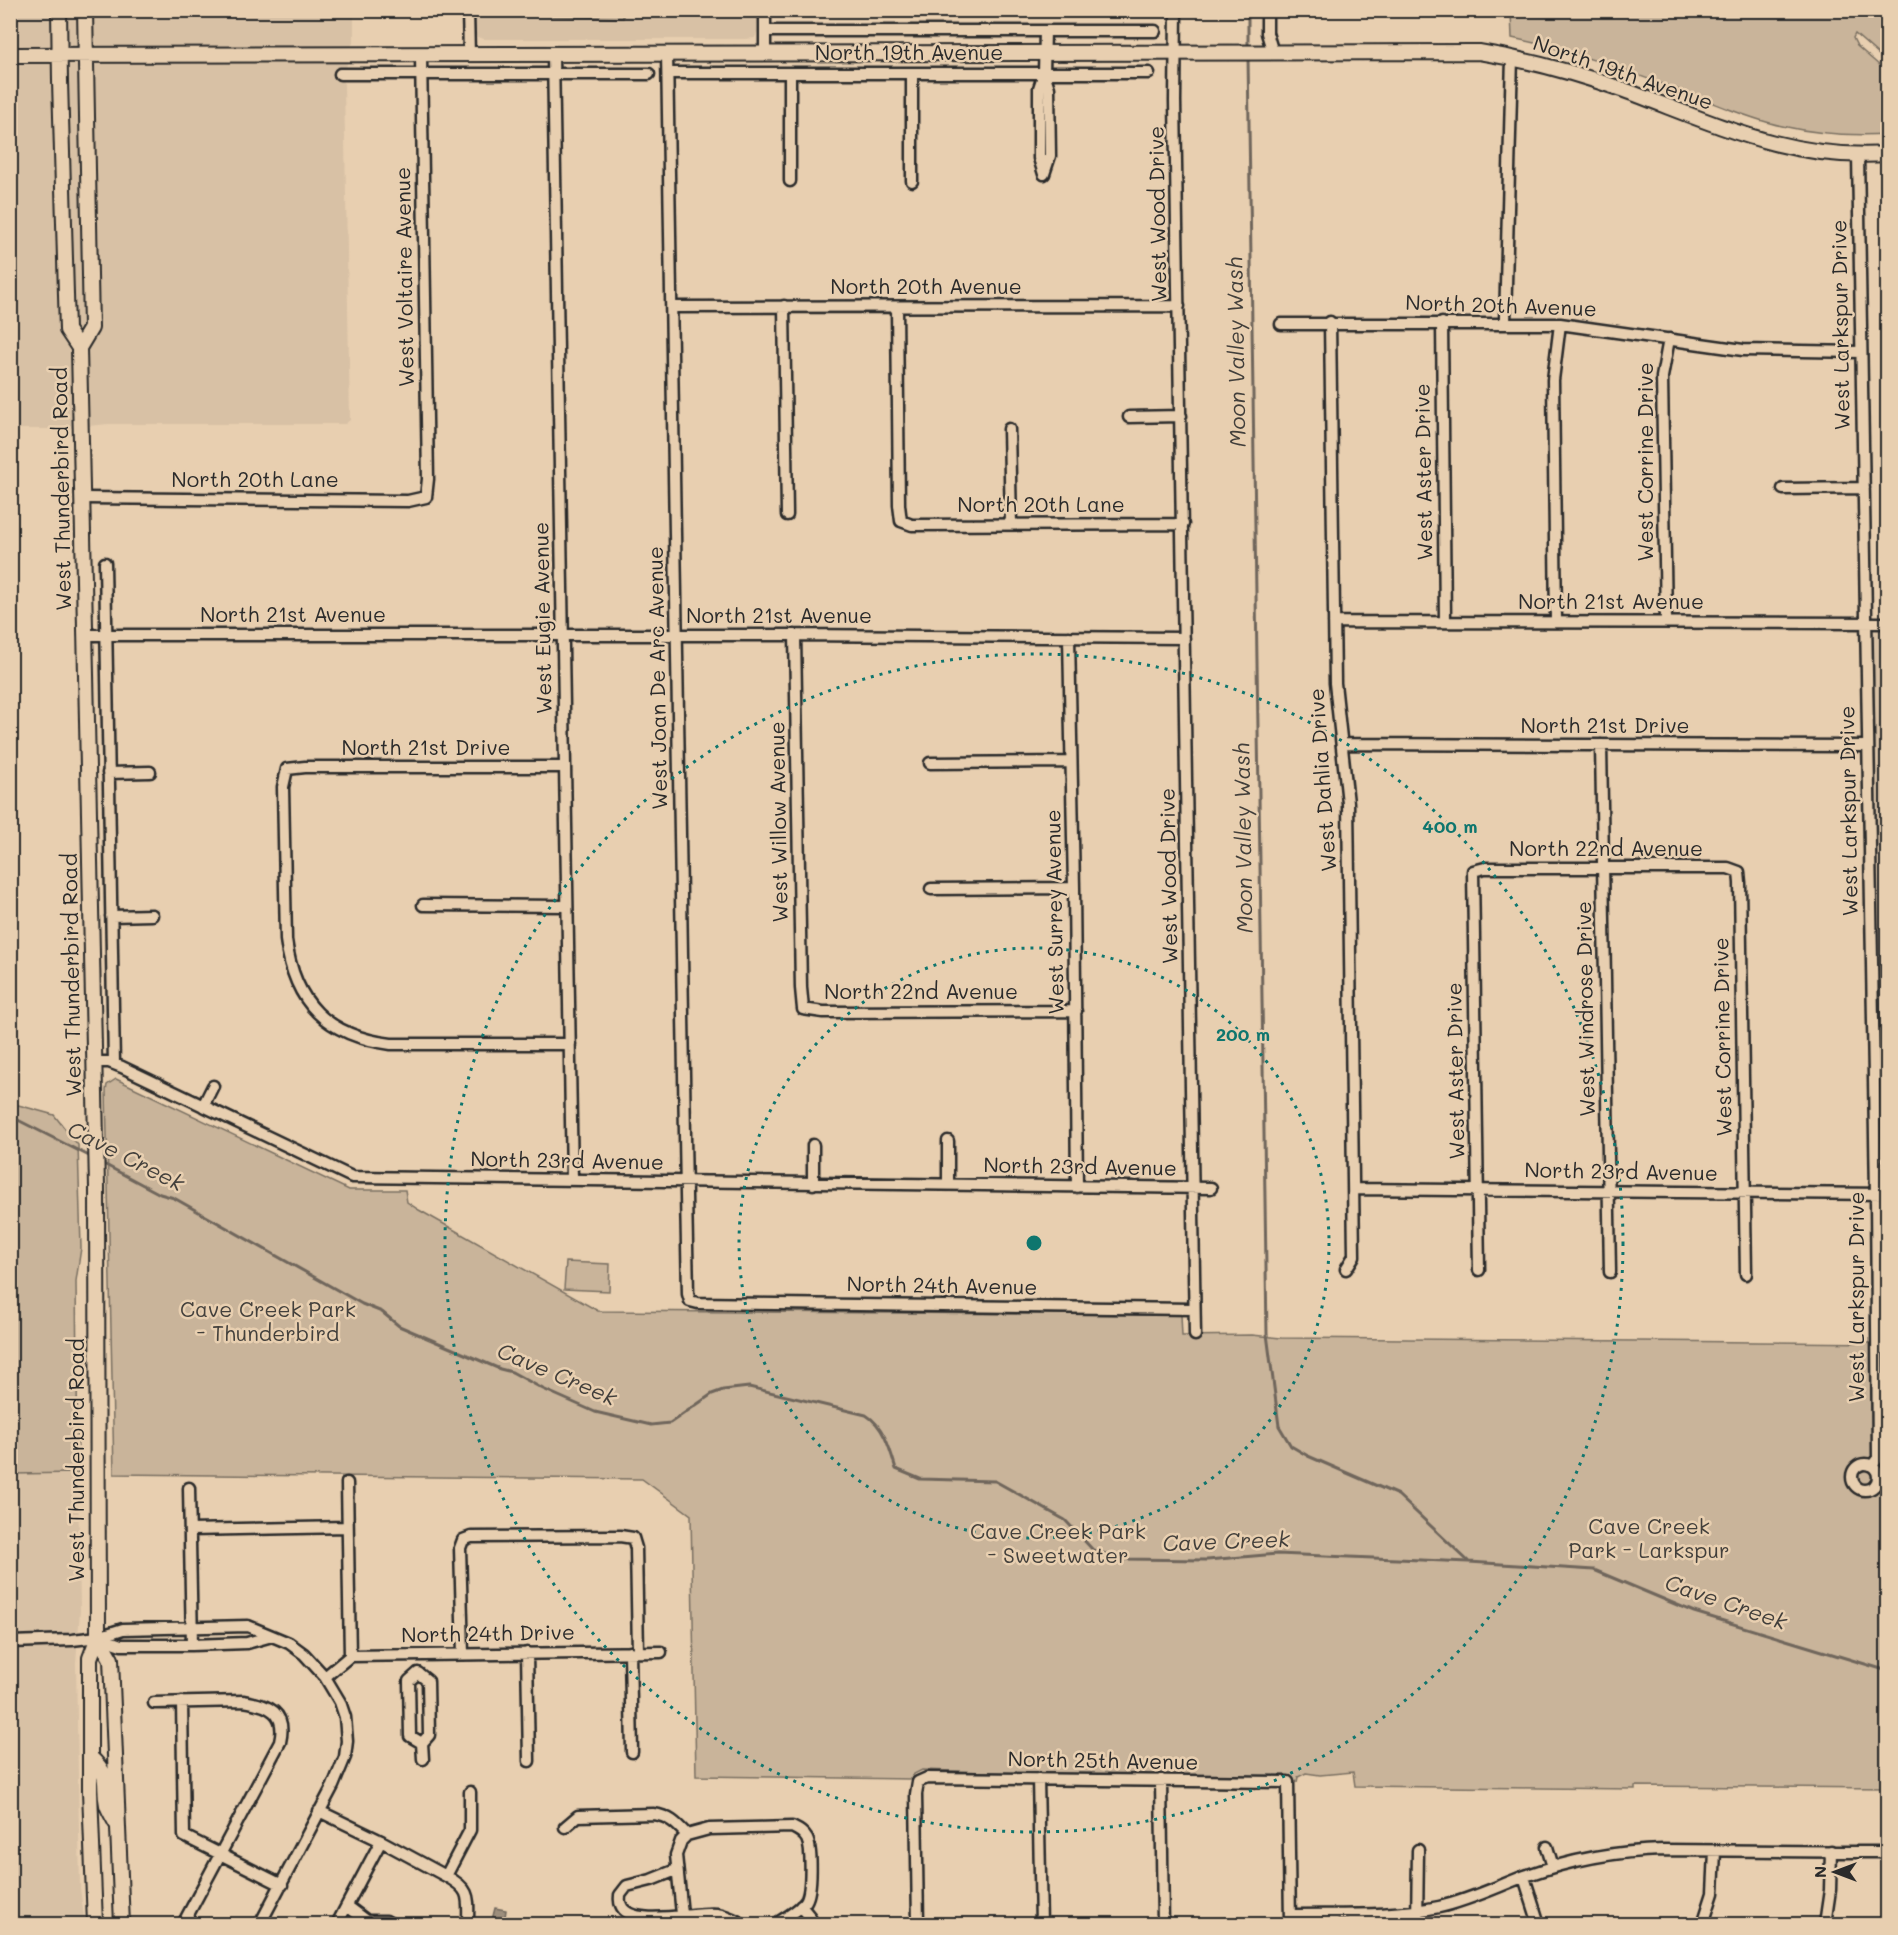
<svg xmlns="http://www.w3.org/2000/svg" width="1898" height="1935" viewBox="0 0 1898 1935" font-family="Mali,sans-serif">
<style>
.built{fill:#d8c1a5}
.green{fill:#c9b49a;stroke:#7a7062;stroke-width:1.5}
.water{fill:#9d8e7b;stroke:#6f665b;stroke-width:1.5}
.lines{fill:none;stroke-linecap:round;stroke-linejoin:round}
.stream{stroke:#6f665b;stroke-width:3}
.minor-casing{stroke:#2b2b2b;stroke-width:15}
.major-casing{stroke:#2b2b2b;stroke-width:18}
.minor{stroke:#e8cfb0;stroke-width:10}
.major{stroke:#e8cfb0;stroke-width:14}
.ring{fill:none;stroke:#0f766e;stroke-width:3;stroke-dasharray:3 6}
.labels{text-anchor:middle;stroke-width:5;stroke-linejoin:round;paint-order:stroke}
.street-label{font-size:21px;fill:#2b2b2b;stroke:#e8cfb0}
.park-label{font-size:21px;fill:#43403c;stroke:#e8cfb0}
.water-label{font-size:22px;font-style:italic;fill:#423f3b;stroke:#e8cfb0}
.centre{fill:#0f766e;stroke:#e8cfb0;stroke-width:3}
.ring-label{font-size:18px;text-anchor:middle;font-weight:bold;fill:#0f766e;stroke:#e8cfb0;stroke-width:5;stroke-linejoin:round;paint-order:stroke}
</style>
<rect width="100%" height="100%" fill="#e8cfb0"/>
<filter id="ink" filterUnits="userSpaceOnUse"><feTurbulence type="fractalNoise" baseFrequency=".0167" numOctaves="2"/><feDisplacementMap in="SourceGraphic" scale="12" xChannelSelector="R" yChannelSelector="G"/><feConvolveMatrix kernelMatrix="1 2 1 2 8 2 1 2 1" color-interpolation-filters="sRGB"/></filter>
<g filter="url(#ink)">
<path class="built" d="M10,11H354V40L348,56L344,83L350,420L345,424H108L58,429H11Z
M474,11H758L757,32L755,38L745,39H484L477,37L474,31Z
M1879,630H1888L1887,849H1877L1873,642L1874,633Z
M78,1473L80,1611L76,1663L80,1888L85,1924H11L10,1474Z"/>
<path class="green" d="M545,11H623V18L550,16Z
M1511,11H1887V62L1855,34L1853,38L1857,46L1887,72V134C1852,136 1817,134 1782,126C1753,120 1724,107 1695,96C1635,74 1575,51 1512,38Z
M116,1079L349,1190H405L407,1202L419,1210L598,1311L1181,1315L1182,1336L1252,1335L1281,1338L1883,1343L1884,1481L1882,1492L1888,1493L1887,1788L1635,1786V1789L1355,1786L1353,1772L1320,1775L1306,1773L1298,1777L1297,1782L922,1770L914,1774L911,1779L696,1776L691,1515L642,1479L114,1474L106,1090L107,1085Z
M11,1103L54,1115L78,1145L81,1248L76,1281L78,1473L11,1474Z
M566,1262L610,1264L609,1291L564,1289Z"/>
<path class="water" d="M495,1908L506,1910L504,1924H491Z"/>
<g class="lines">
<path class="stream" d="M1248,10V48
M1248,57L1267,1334L1279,1426L1291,1446L1308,1456L1398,1495L1468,1561
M10,1116L91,1157
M100,1162L160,1194L174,1198L362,1304L382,1312L399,1326L500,1369L512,1372L543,1389L595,1412L651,1425L670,1423L712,1394L723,1390L749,1387L866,1415C884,1426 890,1449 896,1469L920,1479L995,1481L1065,1520L1093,1550L1121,1559L1207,1560L1277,1554L1469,1562L1594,1570L1694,1612L1888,1671"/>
<g class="minor-casing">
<path id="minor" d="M468,10L469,55
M765,10V53
M1176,10L1175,101L1195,1335
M1267,10V33L1273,53
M765,31H1155
M667,53L686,1195L688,1294L690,1301L698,1303L1194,1309
M553,55L572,1180
M668,73H1149
M1044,73L1049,88L1050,156L1044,174
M340,74H649
M912,74V181
M1858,155L1876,1194L1878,1458L1872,1466
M1044,174L1039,158V88L1044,73L1045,31
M790,181V74
M784,306L787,515
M672,307L1179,306
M897,307L899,505L901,521L912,525L1183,524
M1330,322L1335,683L1348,803L1354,1256L1346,1269
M1442,323L1445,621
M1505,323L1512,57
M1281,324H1560L1743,350L1861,352
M1129,417L1181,416
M1009,429L1011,524
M1783,489L1864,488
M83,498L408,501L426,497L428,479L421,56
M105,563L114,1064
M1556,621L1553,380L1560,324
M1334,622L1888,623
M1666,622L1662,377L1669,339
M86,635H795L1184,638
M795,635L801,988L803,1009L823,1012L1076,1011
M1069,637L1074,888L1077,1187
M1342,744L1868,746
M1601,745L1610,1272
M930,763L1071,762
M565,767H305L287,769L283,787L286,940C294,1004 328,1036 391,1044H570
M108,773L150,772
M931,889L1074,888
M423,905L567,906
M111,916L152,915
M94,1062H109L122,1067L352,1177L1211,1188
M203,1106L213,1086
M948,1141V1185
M813,1184V1145
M1354,1189L1888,1194
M1479,1270L1473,871L1485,868H1728L1739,872L1740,883L1746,1274
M1852 1477a13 13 0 1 1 26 0a13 13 0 1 1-26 0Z
M347,1483L350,1656
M189,1488L192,1645
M190,1530L347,1527
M98,1637L121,1645H192L247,1643L272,1636
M10,1642L72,1640L98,1637L123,1629L248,1626L289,1643L304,1654L325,1677L340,1702L345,1717L347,1741L345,1757L333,1786L260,1924
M630,1652L632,1752
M527,1653L529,1761
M463,1654L460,1548L463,1540L471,1537L620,1536L633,1538L636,1548L638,1652
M418,1673L428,1681L429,1735L422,1743L423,1759
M418,1673L409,1681L410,1736L422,1743
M325,1677L350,1656L661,1652
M182,1702L184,1836L282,1885
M154,1703L243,1701C269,1705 287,1712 280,1742L183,1924
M1038,1779L1041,1924
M1161,1780L1163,1924
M319,1811L381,1841L446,1876
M565,1827L578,1816L653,1814C669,1816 676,1823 687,1835
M1547,1847L1553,1867
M676,1870L651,1880L627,1886L620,1895C620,1898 619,1902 621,1905C630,1929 697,1911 717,1914C726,1915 735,1920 743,1924
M1524,1877L1539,1924
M347,1906L367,1921L368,1924
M801,1906L810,1917L811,1924
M1290,1915C1339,1914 1391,1917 1439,1907C1470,1900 1496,1887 1525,1876C1570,1860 1615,1851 1663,1850L1888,1852
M367,1921H386L391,1924
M337,1924L381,1841
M468,1924C468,1898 472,1890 446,1876L470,1830V1792
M683,1924L676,1855L681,1841L687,1835L709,1829L792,1827C798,1830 803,1832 807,1839C812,1849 812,1891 806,1901C800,1910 785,1918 776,1924
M918,1924L916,1794L918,1782L927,1778L1288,1782L1290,1924
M1417,1924L1418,1850
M1703,1924L1713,1893L1715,1851
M1825,1924L1830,1890L1831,1851"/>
</g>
<g class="major-casing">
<path id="major" d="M59,10L60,81L67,330L79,348
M85,10L91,328L79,348L97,1187L98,1637L90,1658V1791L95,1924
M10,55L1479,52C1529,60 1576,73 1624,90C1714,123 1789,161 1888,154
M98,1637L111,1659L122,1924
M90,1757C112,1777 102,1782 107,1805C109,1811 113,1817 116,1823"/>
</g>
<use href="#minor" class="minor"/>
<use href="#major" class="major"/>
</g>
</g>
<g class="ring">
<circle cx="1034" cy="1243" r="295"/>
<circle cx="1034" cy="1243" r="589"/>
</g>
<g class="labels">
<g class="street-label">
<text x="909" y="60">North 19th Avenue</text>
<text transform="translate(1623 73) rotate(19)" y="7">North 19th Avenue</text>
<text transform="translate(1158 214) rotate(-91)" y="7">West Wood Drive</text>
<text transform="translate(405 277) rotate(-91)" y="7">West Voltaire Avenue</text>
<text x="926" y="294">North 20th Avenue</text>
<text transform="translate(1501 306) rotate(2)" y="7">North 20th Avenue</text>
<text transform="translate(1841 325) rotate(-91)" y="7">West Larkspur Drive</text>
<text transform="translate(1646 462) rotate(-90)" y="7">West Corrine Drive</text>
<text transform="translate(1424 472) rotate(-91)" y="7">West Aster Drive</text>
<text x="255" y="487">North 20th Lane</text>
<text transform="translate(62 489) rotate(-91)" y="7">West Thunderbird Road</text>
<text x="1041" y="512">North 20th Lane</text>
<text x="1611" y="609">North 21st Avenue</text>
<text x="293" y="622">North 21st Avenue</text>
<text x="779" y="623">North 21st Avenue</text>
<text transform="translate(543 618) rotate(-91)" y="7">West Eugie Avenue</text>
<text transform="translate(658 678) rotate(-91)" y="7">West Joan De Arc Avenue</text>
<text x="1605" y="733">North 21st Drive</text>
<text x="426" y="755">North 21st Drive</text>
<text transform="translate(1323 780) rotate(-94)" y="7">West Dahlia Drive</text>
<text transform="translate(1849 811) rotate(-91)" y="7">West Larkspur Drive</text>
<text transform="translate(779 822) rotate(-91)" y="7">West Willow Avenue</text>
<text x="1606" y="856">North 22nd Avenue</text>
<text transform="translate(1169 876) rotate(-91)" y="7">West Wood Drive</text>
<text transform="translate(1055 912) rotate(-91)" y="7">West Surrey Avenue</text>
<text transform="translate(72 975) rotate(-91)" y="7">West Thunderbird Road</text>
<text x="921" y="999">North 22nd Avenue</text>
<text transform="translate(1586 1009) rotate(-91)" y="7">West Windrose Drive</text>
<text transform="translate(1723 1037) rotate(-91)" y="7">West Corrine Drive</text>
<text transform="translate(1456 1071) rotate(-91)" y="7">West Aster Drive</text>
<text transform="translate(567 1161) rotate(1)" y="7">North 23rd Avenue</text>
<text transform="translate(1080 1167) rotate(1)" y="7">North 23rd Avenue</text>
<text transform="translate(1621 1172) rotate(1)" y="7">North 23rd Avenue</text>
<text transform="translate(942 1286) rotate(1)" y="7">North 24th Avenue</text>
<text transform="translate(1857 1297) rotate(-90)" y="7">West Larkspur Drive</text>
<text transform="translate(77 1460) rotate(-90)" y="7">West Thunderbird Road</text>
<text transform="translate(488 1634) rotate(-1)" y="7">North 24th Drive</text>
<text transform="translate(1103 1761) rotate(1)" y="7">North 25th Avenue</text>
</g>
<g class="park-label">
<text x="268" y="1317">Cave Creek Park<tspan x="268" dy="24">- Thunderbird</tspan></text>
<text x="1649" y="1534">Cave Creek<tspan x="1649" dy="24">Park - Larkspur</tspan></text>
<text x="1058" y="1539">Cave Creek Park<tspan x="1058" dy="24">- Sweetwater</tspan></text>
</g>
<g class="water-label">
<text transform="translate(1236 352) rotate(-91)" y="8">Moon Valley Wash</text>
<text transform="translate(1243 838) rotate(-91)" y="8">Moon Valley Wash</text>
<text transform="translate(126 1156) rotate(27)" y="8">Cave Creek</text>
<text transform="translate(557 1374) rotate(23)" y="8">Cave Creek</text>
<text transform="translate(1226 1541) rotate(-2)" y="8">Cave Creek</text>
<text transform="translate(1726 1602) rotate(19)" y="8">Cave Creek</text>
</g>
</g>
<circle cx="1034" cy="1243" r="9" class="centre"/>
<g class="ring-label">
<text x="1450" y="833">400 m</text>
<text x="1243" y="1041">200 m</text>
</g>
<rect width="1898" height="1935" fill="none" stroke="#e8cfb0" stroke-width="36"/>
<rect x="18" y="18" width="1862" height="1899" fill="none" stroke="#2b2b2b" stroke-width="2" filter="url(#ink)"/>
<g transform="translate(1835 1872) rotate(270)" stroke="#e8cfb0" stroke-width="4.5" paint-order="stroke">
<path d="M0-4.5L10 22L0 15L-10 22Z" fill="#2b2b2b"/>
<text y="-9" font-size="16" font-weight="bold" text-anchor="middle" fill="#2b2b2b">N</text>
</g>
</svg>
